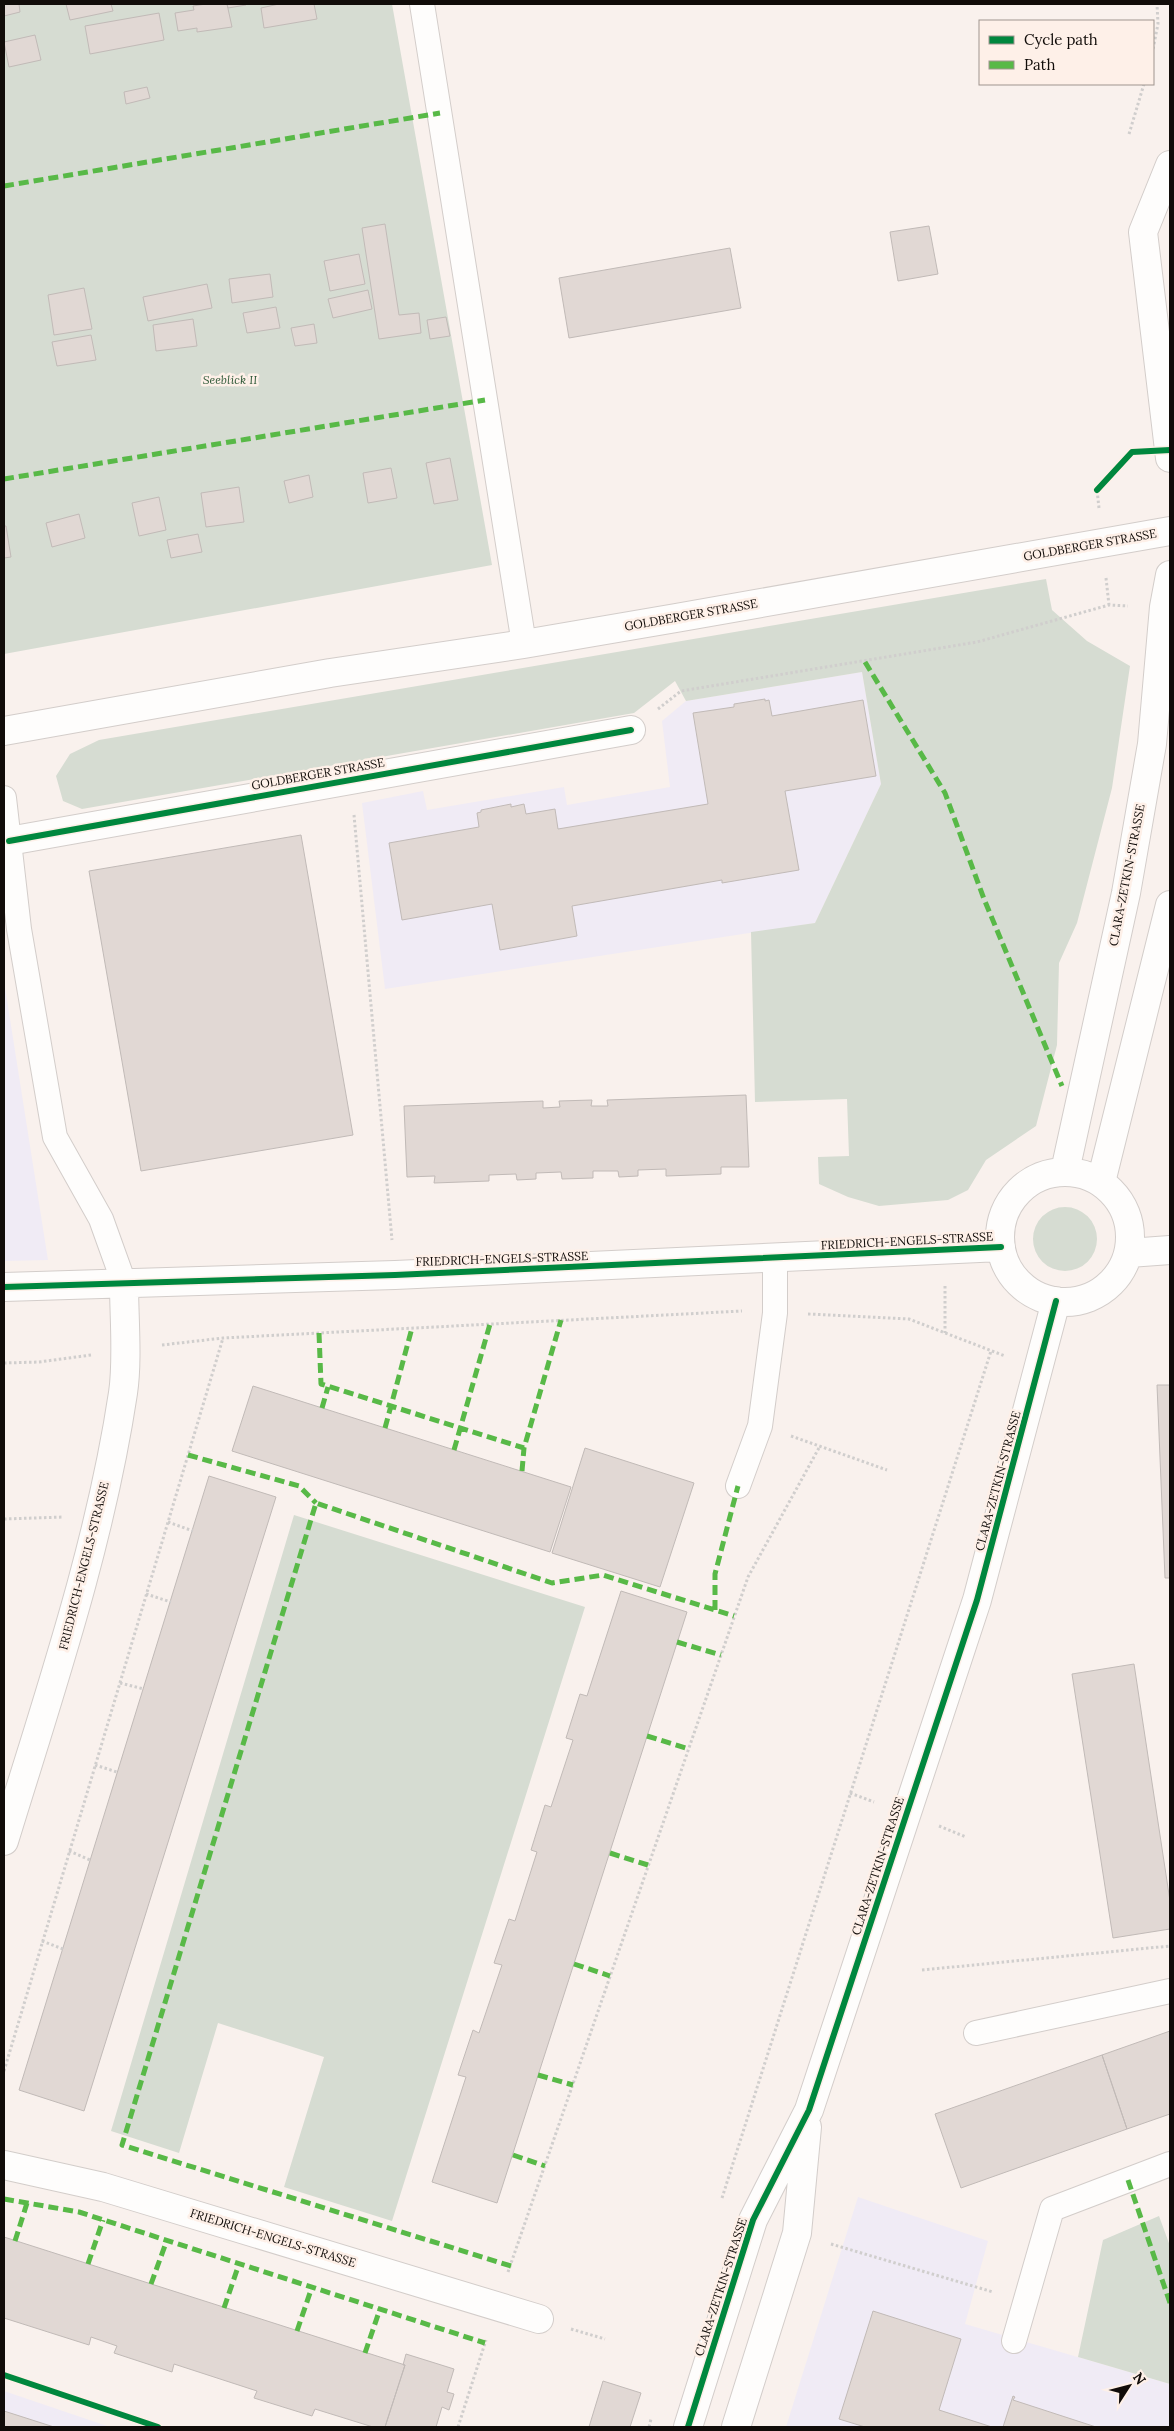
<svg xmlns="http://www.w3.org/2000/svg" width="1174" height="2431" viewBox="0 0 1174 2431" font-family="Lora,serif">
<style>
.commercial{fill:#f0ebf5}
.green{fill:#d6dcd2}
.building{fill:#e1d8d4;stroke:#c1bab7}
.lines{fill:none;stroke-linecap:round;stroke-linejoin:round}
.lane-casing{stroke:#d3cdca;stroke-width:26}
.street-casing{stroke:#d3cdca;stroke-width:30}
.secondary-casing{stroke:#d3cdca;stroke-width:30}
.path{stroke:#d0cecd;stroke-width:3;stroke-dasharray:2.5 2.5;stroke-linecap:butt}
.lane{stroke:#fefdfc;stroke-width:24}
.street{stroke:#fefdfc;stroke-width:28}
.secondary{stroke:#fefdfc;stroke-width:28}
.quiet{stroke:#58b947;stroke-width:5;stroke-dasharray:10 5;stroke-linecap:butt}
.cycleway-casing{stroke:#fef0e8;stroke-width:9}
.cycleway{stroke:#00873e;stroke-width:6}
.labels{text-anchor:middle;stroke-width:5;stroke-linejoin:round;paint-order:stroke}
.park-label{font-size:12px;font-style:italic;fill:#2f5938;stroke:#fef0e8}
.street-label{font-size:12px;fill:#110c09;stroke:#fef0e8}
</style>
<rect width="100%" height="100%" fill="#f9f1ed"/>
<path class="commercial" d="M862,672L881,784L815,923L385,989L362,803L423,791L427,810L564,787L567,805L670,787L662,721L686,701Z
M4,981L48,1260L4,1261Z
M858,2197L988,2241L965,2324L1170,2384V2427H786Z
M4,2391L110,2427H4Z"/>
<path class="green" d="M4,4H392L492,565L4,654Z
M1046,579L1052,610L1087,641L1130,666L1112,788L1077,923L1059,963L1057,1045L1036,1126L986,1160L968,1190L948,1200L879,1206L848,1197L819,1184L818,1157L849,1156L847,1099L755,1102L751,932L815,923L881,784L862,672L686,701L675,681L634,713L82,809L63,801L56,776L70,754L99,740Z
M1033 1239a32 32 0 1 1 64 0a32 32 0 1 1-64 0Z
M294,1515L585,1607L392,2221L284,2187L324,2057L218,2023L179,2153L111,2131Z
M1159,2216L1170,2246V2384L1078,2357L1103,2240Z"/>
<path class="building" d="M4,4H19L20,12L4,16Z
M66,4H111L113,11L70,20Z
M206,4H227L232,27L197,32V28L178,31L175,13L194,10L193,6Z
M227,4H246V5L228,8Z
M279,4H314L317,19L264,28L261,8Z
M159,13L164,40L90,54L85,26Z
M35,35L41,60L9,67L4,42Z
M147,87L150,98L126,104L124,92Z
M385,224L399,315L419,313L421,333L379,339L362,228Z
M929,226L938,274L898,281L890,232Z
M730,248L741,308L569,338L559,278Z
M359,254L365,284L330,291L324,261Z
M270,274L273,297L232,303L229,279Z
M207,284L212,308L148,321L143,297Z
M84,288L92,329L54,335L48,295Z
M368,290L372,309L333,318L328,299Z
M276,307L280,328L247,333L243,313Z
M446,317L450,336L430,339L427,320Z
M193,319L197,346L156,351L153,325Z
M314,324L317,343L295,346L291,328Z
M91,335L96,360L57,366L52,342Z
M450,458L458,500L434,504L426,463Z
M391,468L397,498L368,503L363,473Z
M309,475L313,497L289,503L284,481Z
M239,487L244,522L206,527L201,493Z
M159,497L166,530L139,536L132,503Z
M79,514L85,538L52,547L46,523Z
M4,526H6L11,557L4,558Z
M198,534L202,552L171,558L167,540Z
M765,699V701L769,700L772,716L863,700L876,776L785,791L799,870L722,883V880L572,906L577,936L500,950L492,904L402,920L389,843L479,827L477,813L481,812V810L511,804V807L524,804L526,814L555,809L558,829L708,804L693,713L734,707V704Z
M301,835L353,1135L141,1171L89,871Z
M746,1095L749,1167H721V1174L666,1176V1169L638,1170V1176L619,1177L618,1171H593V1178L562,1179L561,1172L536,1173V1179L517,1180L516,1174L489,1175V1181L434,1183L435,1176L407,1177L404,1106L543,1101V1108L560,1107L559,1101L592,1100L591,1106H608L607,1100Z
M1157,1385H1170V1578H1165Z
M253,1386L571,1487L550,1552L232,1451Z
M585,1448L694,1483L660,1587L552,1553Z
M209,1476L276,1497L84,2111L19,2090Z
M621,1591L687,1612L497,2203L432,2182L466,2077L458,2075L473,2030L479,2033L502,1965L494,1963L509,1919L515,1921L537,1852L531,1850L545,1805L551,1807L573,1740L566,1738L580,1694L587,1696Z
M1134,1664L1170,1901V1929L1113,1938L1072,1674Z
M1170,2031V2114L1127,2129L1102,2055Z
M1102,2055L1127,2129L961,2188L935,2114Z
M4,2237L405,2365L385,2427H373L315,2409L312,2416L254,2398L257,2391L174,2364L172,2372L114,2353L117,2346L91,2337L89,2345L4,2318Z
M873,2311L961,2339L939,2410L992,2427H865L839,2419Z
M406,2354L454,2369L447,2392L454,2394L449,2410L442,2407L436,2427H385L405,2365H403Z
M603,2381L641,2393L630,2427H589Z
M1013,2396L1015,2397L1013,2400L1096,2427H1003Z
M4,2411L54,2427H4Z"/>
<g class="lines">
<g class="lane-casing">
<path id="lane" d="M422,4L524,644
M4,798L19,929L55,1137L101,1219L124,1283
M738,1486L760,1426L775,1313V1259
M976,2033L1170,1991
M1014,2341L1052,2209L1170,2164"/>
</g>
<g class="street-casing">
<path id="street" d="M1170,165L1143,232L1170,458
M9,841L631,730
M1065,1171L1126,893L1152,744L1164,607L1170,575
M1000 1237a65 65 0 1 1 130 0a65 65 0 1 1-130 0Z
M1101,1182L1170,905
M1129,1253L1170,1250
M4,1287L395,1275L1001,1247
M4,1841C49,1694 100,1546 123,1393C128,1360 124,1317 124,1283
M4,2165L103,2187L539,2319
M688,2427L753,2220L809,2110L977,1600L1056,1301
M736,2427L797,2233L807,2127"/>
</g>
<g class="secondary-casing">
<path id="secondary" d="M4,731L330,673L524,644L676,618L1170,531"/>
</g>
<path class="path" d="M1153,49L1158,24L1157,4
M1129,134L1144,84
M1099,508L1097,490L1133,452
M1106,578L1109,605
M658,709L681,691L977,642L1109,605L1128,606
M354,815L392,1240
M945,1286V1333
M808,1314L909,1319L1005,1356
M162,1345L223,1338L742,1311
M4,1363L39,1362L91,1355
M791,1436L887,1470
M4,1519L63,1517
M168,1522L193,1531
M146,1594L171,1602
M120,1683L144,1689
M95,1765L117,1772
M850,1793L874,1802
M939,1826L966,1837
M69,1851L90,1860
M42,1941L63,1949
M922,1970L1170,1946
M4,2071L223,1338
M722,2198L991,1351
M831,2244L993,2292
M508,2272L748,1577L820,1446
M571,2329L605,2339
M4,2375L158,2427
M458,2427L486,2340
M649,2427L651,2419"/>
<use href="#lane" class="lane"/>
<use href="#street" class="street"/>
<use href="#secondary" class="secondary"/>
<path class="quiet" d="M4,186L440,113
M4,479L485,400
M865,662L945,793L984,899L1062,1086
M319,1333L321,1384L524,1448L561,1320
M322,1408L328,1387
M385,1428L412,1328
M454,1450L490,1324
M188,1455L299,1486L316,1503
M522,1471L524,1448
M715,1610V1574L738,1486
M677,1642L721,1655
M647,1736L689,1749
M610,1853L648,1865
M574,1964L610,1976
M538,2075L573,2085
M513,2155L545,2166
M1128,2180L1170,2303
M4,2199L79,2212L485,2343
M15,2241L27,2203
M88,2264L103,2220
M511,2266L122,2145L316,1503L552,1583L603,1575L734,1616
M151,2284L167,2240
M224,2308L239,2264
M297,2331L312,2287
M365,2353L380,2309"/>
<g class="cycleway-casing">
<path id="cycleway" d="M1097,490L1132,452L1170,450
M9,841L631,730
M4,1287L395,1275L1001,1247
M4,2375L158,2427
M688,2427L753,2220L809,2110L977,1600L1056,1301"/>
</g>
<use href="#cycleway" class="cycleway"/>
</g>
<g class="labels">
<g class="park-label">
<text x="230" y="384">Seeblick II</text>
</g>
<g class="street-label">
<text transform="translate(1090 545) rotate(-10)" y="4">GOLDBERGER STRASSE</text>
<text transform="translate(691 615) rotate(-10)" y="4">GOLDBERGER STRASSE</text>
<text transform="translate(318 774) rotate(-10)" y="4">GOLDBERGER STRASSE</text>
<text transform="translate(1127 875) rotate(-79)" y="4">CLARA-ZETKIN-STRASSE</text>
<text transform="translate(907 1241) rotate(-3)" y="4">FRIEDRICH-ENGELS-STRASSE</text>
<text transform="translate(502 1259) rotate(-2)" y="4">FRIEDRICH-ENGELS-STRASSE</text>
<text transform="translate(998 1481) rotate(-75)" y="4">CLARA-ZETKIN-STRASSE</text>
<text transform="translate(84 1566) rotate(-76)" y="4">FRIEDRICH-ENGELS-STRASSE</text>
<text transform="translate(878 1866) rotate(-72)" y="4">CLARA-ZETKIN-STRASSE</text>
<text transform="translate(273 2238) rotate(17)" y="4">FRIEDRICH-ENGELS-STRASSE</text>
<text transform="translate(721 2287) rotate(-72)" y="4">CLARA-ZETKIN-STRASSE</text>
</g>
</g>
<rect width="1174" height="2431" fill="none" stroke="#110c09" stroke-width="10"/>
<rect x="979" y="20" width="175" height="65" fill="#fef0e8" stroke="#9f958f"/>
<rect x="989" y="36" width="25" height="8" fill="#00873e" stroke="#9f958f"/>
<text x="1024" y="45" font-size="15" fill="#110c09">Cycle path</text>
<rect x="989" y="61" width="25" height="8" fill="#58b947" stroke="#9f958f"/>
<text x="1024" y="70" font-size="15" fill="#110c09">Path</text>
<g transform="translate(1129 2386) rotate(54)" stroke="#fef0e8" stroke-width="4" paint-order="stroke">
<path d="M0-4L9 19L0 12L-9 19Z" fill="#110c09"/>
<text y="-8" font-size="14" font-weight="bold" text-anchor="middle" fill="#110c09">N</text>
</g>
</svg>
